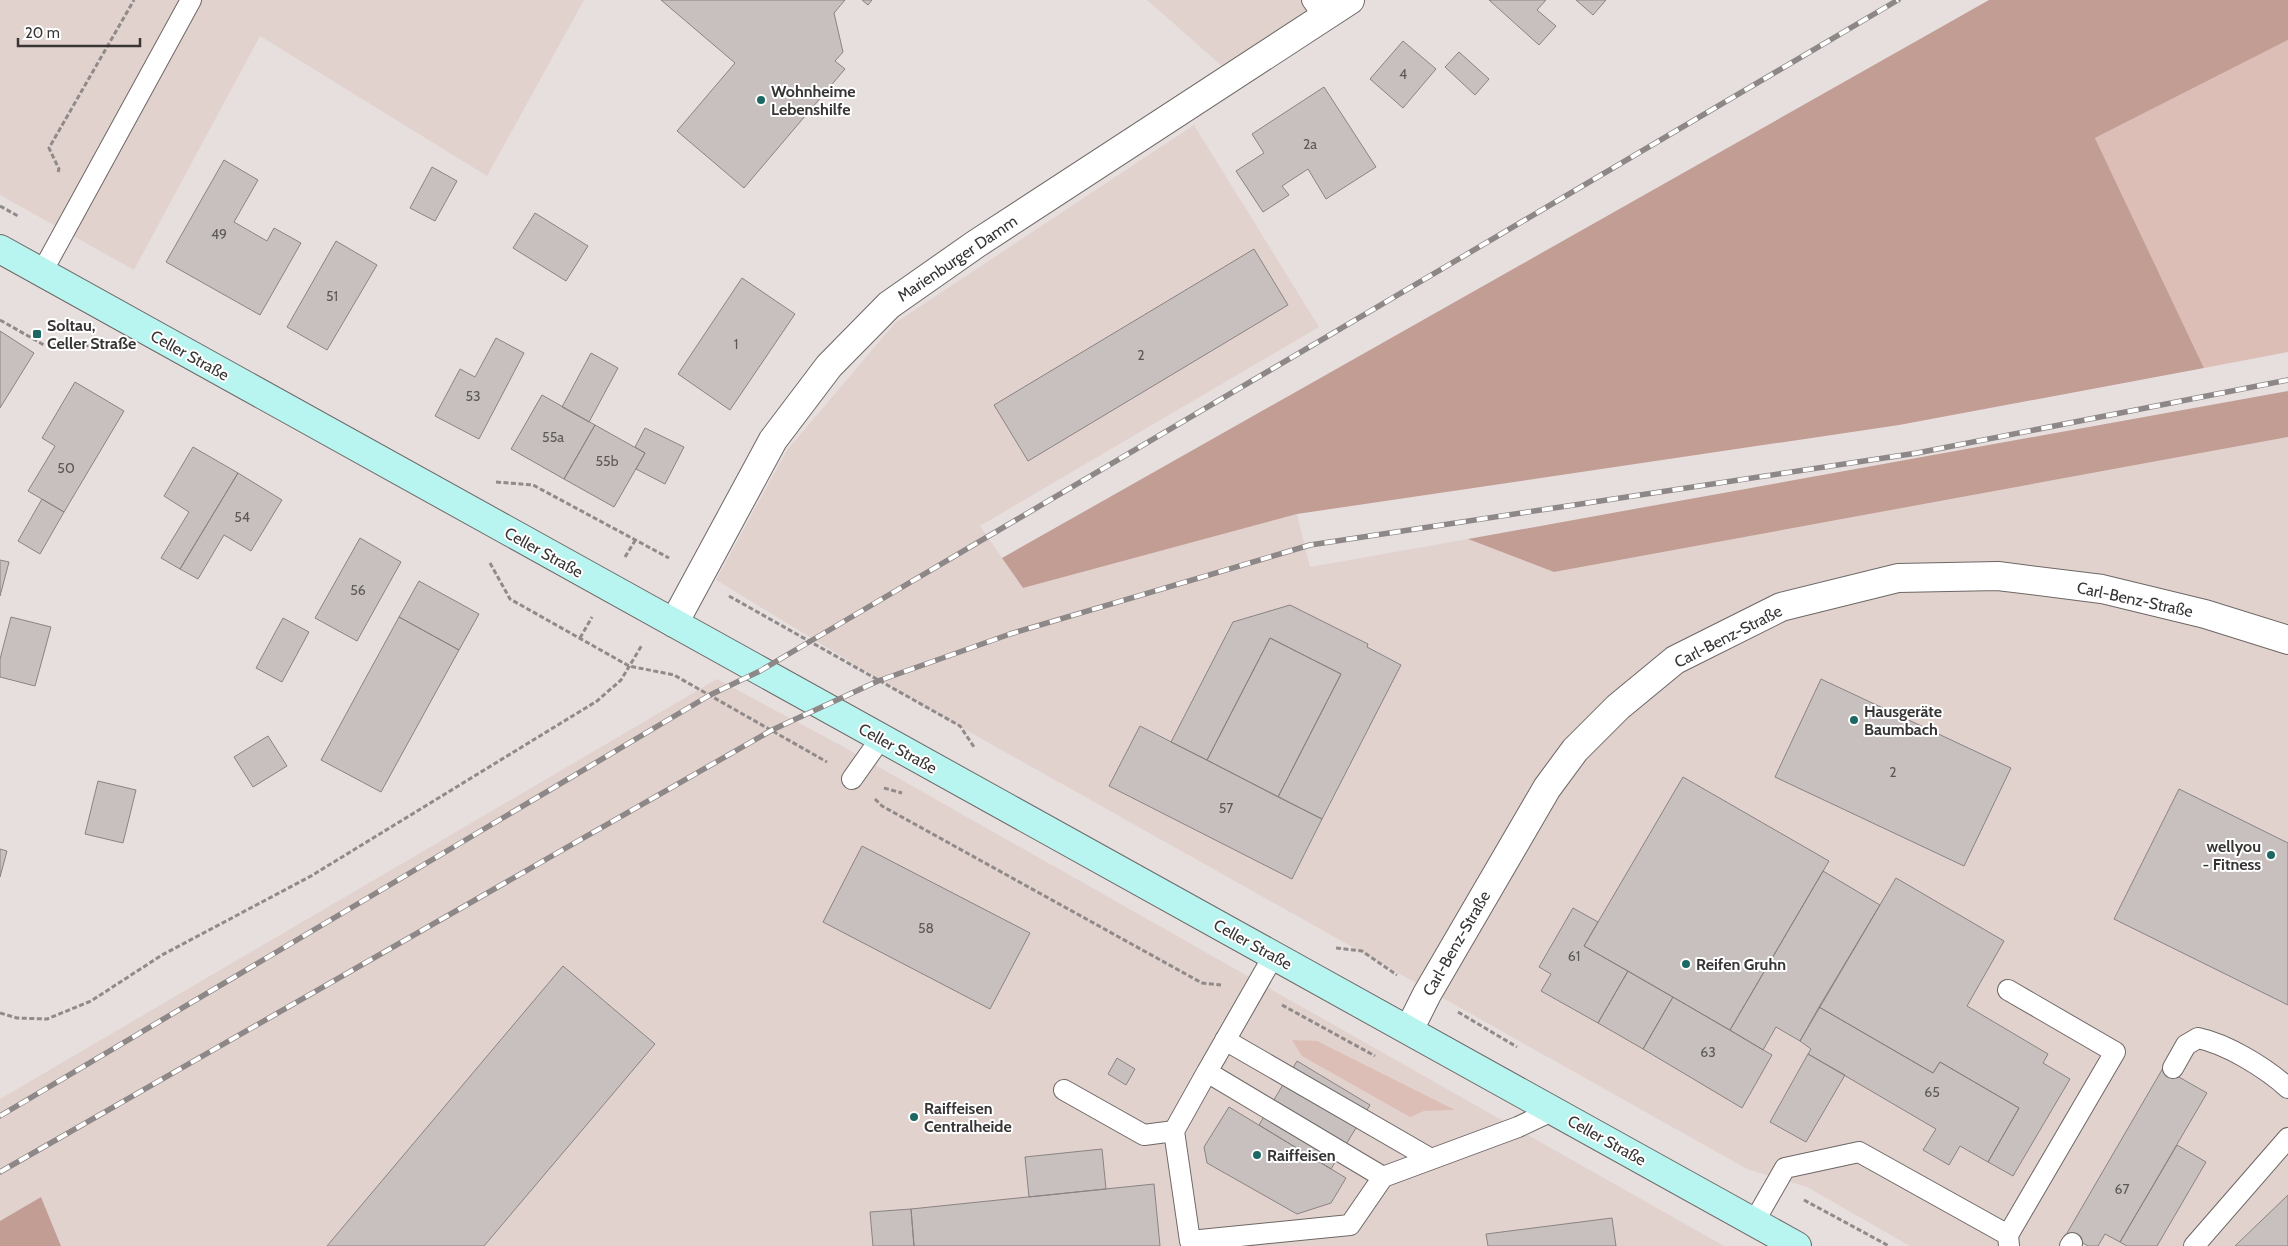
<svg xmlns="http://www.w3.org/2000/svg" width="2288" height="1246" viewBox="0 0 2288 1246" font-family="Cabin,sans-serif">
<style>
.built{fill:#e2d2ce}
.green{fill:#ddbeb6}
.forest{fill:#c29d94}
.building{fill:#c7c0be;stroke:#8a8382}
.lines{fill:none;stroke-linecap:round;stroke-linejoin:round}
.service-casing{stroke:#6d6765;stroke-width:22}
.minor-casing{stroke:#6d6765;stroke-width:30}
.secondary-casing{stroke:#6d6765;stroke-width:30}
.path{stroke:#908a8a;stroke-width:3;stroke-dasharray:5 2.5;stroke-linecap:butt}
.service{stroke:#fff;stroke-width:20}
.minor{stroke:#fff;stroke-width:28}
.secondary{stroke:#b8f4f0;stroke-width:28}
.rail-casing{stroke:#8d8887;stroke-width:5.5}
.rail{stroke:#fff;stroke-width:4;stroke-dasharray:11;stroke-linecap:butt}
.poi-dot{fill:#1d6862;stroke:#fff;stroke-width:2}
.labels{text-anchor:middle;stroke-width:4;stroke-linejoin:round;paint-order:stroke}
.number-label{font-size:14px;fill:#5c5857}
.poi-label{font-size:16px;font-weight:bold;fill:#383535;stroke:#fff;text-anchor:start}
.street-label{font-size:16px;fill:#383535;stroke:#fff}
</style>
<rect width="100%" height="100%" fill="#e7dfde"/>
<path class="built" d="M0,0H584L487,176L260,36L134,270L0,195Z
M1147,0H1327L1223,67Z
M1194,125L1319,327L980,526L1023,588L1297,514L1310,567L1468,539L1554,572L2288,437V1246H1910L1807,1187L1747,1169L918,703L716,580L787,450L895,323Z
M717,679L840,745L1724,1246H61L41,1197L0,1221V1099Z"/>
<path class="green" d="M2288,40V352L2204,368L2095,138Z
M1292,1040L1317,1041L1455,1110L1424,1111L1410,1117L1302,1056Z"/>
<path class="forest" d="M1989,0H2288V40L2095,138L2204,368L1899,425L1297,514L1023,588L1002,558Z
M2288,391V437L1554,572L1468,539Z
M41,1197L61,1246H0V1221Z"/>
<path class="building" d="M661,0H845L834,13L843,52L835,61L845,69L744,188L677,131L735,63Z
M862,0H872L868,5Z
M1489,0H1546L1537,10L1556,26L1539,45Z
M1576,0H1606L1593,15Z
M1403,41L1436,69L1403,108L1370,79Z
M1459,52L1489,79L1475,95L1445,67Z
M1324,87L1376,167L1326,199L1308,169L1282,186L1289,195L1263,212L1236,171L1264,153L1252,134Z
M224,160L258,180L234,222L267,241L274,228L301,243L260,315L166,262Z
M432,167L457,181L435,221L410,208Z
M535,213L588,246L566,281L513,248Z
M336,241L377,265L327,350L287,327Z
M1254,249L1288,305L1028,461L994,405Z
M742,278L795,314L730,410L678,374Z
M0,331L34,353L0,408Z
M496,338L524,353L479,439L435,416L460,369L475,377Z
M591,353L618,368L589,422L562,407Z
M75,382L124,411L64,512L28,491L55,446L42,438Z
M542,395L595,425L564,479L511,449Z
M595,425L645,453L614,507L564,479Z
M645,428L684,447L665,484L636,469L645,453L635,447Z
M193,447L238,473L180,569L161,558L189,512L164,496Z
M238,473L282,500L251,551L224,535L198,579L180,569Z
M42,499L64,512L40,554L18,541Z
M360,538L401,562L357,641L315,618Z
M0,560L9,562L0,596Z
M419,581L479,614L459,650L399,617Z
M1290,605L1368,644L1367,647L1401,665L1322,819L1278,797L1341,674L1270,638L1207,760L1171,742L1233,622Z
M11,617L51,627L35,686L0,677V659Z
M399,617L459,650L381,792L321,760Z
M283,618L309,632L282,682L256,668Z
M1270,638L1341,674L1278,797L1207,760Z
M1821,679L2011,768L1964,866L1775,777Z
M1140,726L1322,819L1292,879L1109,786Z
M268,736L287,766L253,787L234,757Z
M1683,777L1829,861L1730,1030L1584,946Z
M98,781L136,790L123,843L85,834Z
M2179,789L2288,843V1005L2114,919Z
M862,846L1030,933L990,1009L823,922Z
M0,849L7,851L0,877Z
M1823,871L1880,905L1800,1041L1776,1027L1763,1050L1730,1030Z
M1896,878L2004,941L1967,1006L2048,1054L2043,1063L2070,1079L2013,1176L1988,1162L2019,1108L1940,1062L1933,1073L1819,1007Z
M1573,908L1598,922L1584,946L1628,971L1598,1023L1541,991L1551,974L1539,967Z
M563,966L655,1044L484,1246H327Z
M1628,971L1673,997L1643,1049L1598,1023Z
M1673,997L1772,1055L1742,1108L1643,1049Z
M1819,1007L1933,1073L1940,1062L2019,1108L1988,1162L1960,1146L1949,1165L1923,1150L1936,1129L1808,1054L1811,1049L1800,1041Z
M1808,1054L1845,1075L1806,1142L1770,1122Z
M1117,1058L1135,1069L1126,1085L1108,1074Z
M1297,1061L1370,1105L1331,1169L1259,1125Z
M2163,1068L2207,1093L2120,1242L2105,1234L2098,1246H2088L2067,1233Z
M1229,1107L1346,1178L1331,1203L1297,1214L1207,1163L1204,1147Z
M2177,1145L2206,1162L2157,1246H2127L2120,1242Z
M1102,1149L1106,1189L1029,1197L1025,1157Z
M1154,1184L1160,1246H914L911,1209Z
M2288,1195V1246H2235Z
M911,1209L914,1246H873L870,1212Z
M1612,1218L1616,1246H1488L1486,1234Z"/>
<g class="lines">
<g class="service-casing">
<path id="service" d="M1312,0L1324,17
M42,272L191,0
M852,779L881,738
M1274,955L1207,1072L1383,1177L1518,1127L1554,1110
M2008,990L2115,1052L2008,1235
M1225,1040L1431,1159
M2173,1068L2186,1045L2198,1038C2227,1044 2266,1068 2288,1088
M1207,1072L1174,1131L1190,1241L1350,1225L1383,1177
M1064,1090L1144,1135L1174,1131
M1754,1222L1785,1168L1859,1152L2008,1235L2009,1246
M2070,1246L2072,1243
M2194,1246L2288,1138"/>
</g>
<g class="minor-casing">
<path id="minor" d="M674,623L773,440L829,366L889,305L976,244L1350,0
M1409,1030L1427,994L1547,788L1575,750L1618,707L1675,660L1781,607L1898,578L1998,576L2102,589L2205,614L2288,640"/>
</g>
<g class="secondary-casing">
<path id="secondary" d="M0,249L1797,1246"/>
</g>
<path class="path" d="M58,172L59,169L49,148L134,0
M0,206L18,216
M0,320L44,345L97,346
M496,482L533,485L669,558
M625,557L636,539
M490,563L510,599L629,666L674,675L827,762
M729,596L960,726L974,747
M580,638L592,617
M884,788L902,793
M875,799L882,806L1202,983L1221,985
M1336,948L1362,951L1397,975
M1282,1005L1375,1056
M1458,1012L1517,1047
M0,1013L17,1018L47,1019L91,1001L162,955L311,876L597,701L621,680L642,645
M1804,1200L1889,1246"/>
<use href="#service" class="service"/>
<use href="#minor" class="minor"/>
<use href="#secondary" class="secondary"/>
<g class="rail-casing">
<path id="rail" d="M0,1116L710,695L760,671L809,642L1898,0
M0,1172L772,730L878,681L1010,634L1310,545L1917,453L2288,380"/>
</g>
<use href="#rail" class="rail"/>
</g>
<g class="poi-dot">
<circle cx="761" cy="100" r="5"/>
<rect x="32" y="329" width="10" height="10" rx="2.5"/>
<circle cx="1854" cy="720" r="5"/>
<circle cx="2271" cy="855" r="5"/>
<circle cx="1686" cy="964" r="5"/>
<circle cx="914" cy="1117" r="5"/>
<circle cx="1257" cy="1155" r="5"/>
</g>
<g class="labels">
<g class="number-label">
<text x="1403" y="79">4</text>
<text x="1310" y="149">2a</text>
<text x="219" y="239">49</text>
<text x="332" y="301">51</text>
<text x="736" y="349">1</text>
<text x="1141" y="360">2</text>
<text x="473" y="401">53</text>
<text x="553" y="442">55a</text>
<text x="607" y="466">55b</text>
<text x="66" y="473">50</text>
<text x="242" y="522">54</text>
<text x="358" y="595">56</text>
<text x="1893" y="777">2</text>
<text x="1226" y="813">57</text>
<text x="926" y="933">58</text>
<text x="1574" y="961">61</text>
<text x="1708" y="1057">63</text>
<text x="1932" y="1097">65</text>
<text x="2122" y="1194">67</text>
</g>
<g class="poi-label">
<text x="771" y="97">Wohnheime<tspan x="771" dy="18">Lebenshilfe</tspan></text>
<text x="47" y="331">Soltau,<tspan x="47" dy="18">Celler Straße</tspan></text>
<text x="1864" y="717">Hausgeräte<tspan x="1864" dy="18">Baumbach</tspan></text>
<text x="2261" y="852" text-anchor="end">wellyou<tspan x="2261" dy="18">- Fitness</tspan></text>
<text x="1696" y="970">Reifen Gruhn</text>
<text x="924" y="1114">Raiffeisen<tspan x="924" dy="18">Centralheide</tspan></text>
<text x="1267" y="1161">Raiffeisen</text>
</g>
<g class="street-label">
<text transform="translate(957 258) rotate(-34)" y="6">Marienburger Damm</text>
<text transform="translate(190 355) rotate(29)" y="6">Celler Straße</text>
<text transform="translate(544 552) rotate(29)" y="6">Celler Straße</text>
<text transform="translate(2135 599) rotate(12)" y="6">Carl-Benz-Straße</text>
<text transform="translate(1728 636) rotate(-27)" y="6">Carl-Benz-Straße</text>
<text transform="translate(898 748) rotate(29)" y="6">Celler Straße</text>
<text transform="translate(1456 943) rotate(-60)" y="6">Carl-Benz-Straße</text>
<text transform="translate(1253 944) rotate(29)" y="6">Celler Straße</text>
<text transform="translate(1607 1140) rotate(29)" y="6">Celler Straße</text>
</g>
</g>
<path d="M18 38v8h122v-8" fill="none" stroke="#383535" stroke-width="2.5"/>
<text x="25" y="38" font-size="15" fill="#383535" stroke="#ffffff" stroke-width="4" paint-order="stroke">20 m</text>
</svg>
